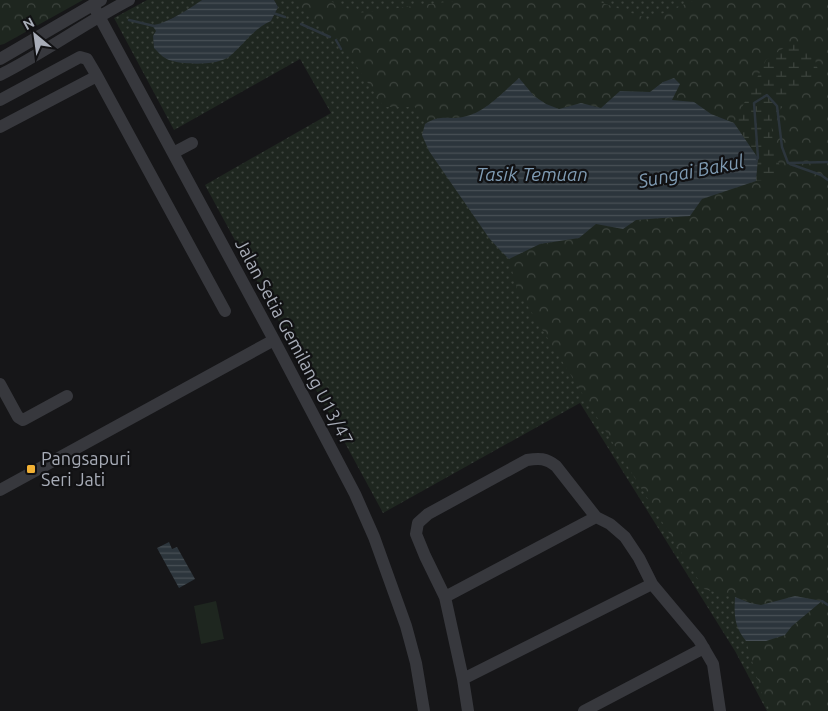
<svg xmlns="http://www.w3.org/2000/svg" width="828" height="711" viewBox="0 0 828 711" font-family="Ubuntu,sans-serif">
<style>
.green{fill:url(#green-dots)}
.forest{fill:url(#forest-crowns)}
.wetland{fill:url(#wetland-marsh)}
.pitch{fill:#1e261f}
.water{fill:url(#water-rules)}
.lines{fill:none;stroke-linecap:round;stroke-linejoin:round}
.stream{stroke:#2c353c;stroke-width:2.5}
.minor{stroke:#37383d;stroke-width:12}
.poi-dot{fill:#f2b134;stroke:#111113;stroke-width:2}
.labels{text-anchor:middle;stroke-width:4.5;stroke-linejoin:round;paint-order:stroke}
.street-label{font-size:18px;fill:#a8adb8;stroke:#111113}
.poi-label{font-size:18px;fill:#a8adb8;stroke:#111113;text-anchor:start}
.water-label{font-size:19px;font-style:italic;fill:#7f9bb3;stroke:#111113}
</style>
<defs>
<pattern id="green-dots" width="8" height="8" patternUnits="userSpaceOnUse" patternTransform="scale(1.25)"><rect width="8" height="8" fill="#1e261f"/><path d="M2 2h.1M6 6h.1" fill="none" stroke="#3c433d" stroke-width="1.8" stroke-linecap="round"/></pattern>
<pattern id="forest-crowns" width="20" height="18" patternUnits="userSpaceOnUse" patternTransform="scale(1.25)"><rect width="20" height="18" fill="#1e261f"/><path d="M2 6a3 3 0 1 1 6 0M12 15a3 3 0 1 1 6 0" fill="none" stroke="#3c433d"/></pattern>
<pattern id="wetland-marsh" width="20" height="14" patternUnits="userSpaceOnUse" patternTransform="scale(1.25)"><rect width="20" height="14" fill="#1e261f"/><path d="M1 5h8M5 5V1M11 12h8M15 12V8" fill="none" stroke="#3c433d"/></pattern>
<pattern id="water-rules" width="6" height="5" patternUnits="userSpaceOnUse" patternTransform="scale(1.25)"><rect width="6" height="5" fill="#2c353c"/><path d="M0 2.5h6" fill="none" stroke="#485056"/></pattern>
</defs>
<rect width="100%" height="100%" fill="#161618"/>
<path class="green" d="M147,0H202L189,10L158,25H152L255,31L263,24L271,21L278,7L274,0H828V711H767L735,651L580,403L383,513L205,185L331,113L300,59L174,130L114,18Z"/>
<path class="forest" d="M0,0H83L4,44L0,45Z
M295,0H328L358,13L454,1L455,0H594L649,19L695,0H828V711H770L762,694L746,641H766L785,635L792,626L821,601L795,596L761,605L704,589L517,289L509,259L540,244L579,238L596,224L623,229L636,220L689,216L702,199L756,181L734,123L711,114L694,102L672,100L663,82L650,92L620,91L601,108L581,103L559,109L546,104L534,96L519,79C502,92 485,113 463,117C447,120 441,114 425,124L415,107H384L339,40L308,16Z"/>
<path class="wetland" d="M794,41L812,49L818,70L772,118C771,135 773,151 780,166L777,180L756,181L758,158L734,123L766,60Z"/>
<path class="pitch" d="M216,601L224,639L201,644L194,606Z"/>
<path class="water" d="M202,0H274L278,7L271,21C254,28 244,44 230,56C218,66 183,65 169,60C163,58 158,52 154,48L153,36L156,31L152,25C164,25 191,8 202,0Z
M519,78L534,96L546,104L559,109L581,103L601,108L620,91L650,92L663,82L674,78L680,84L672,100L694,102L711,114L734,123L758,158L756,181L702,199L690,216L636,220L623,229L596,224L579,238L540,244L509,259L499,249L489,238L429,151L422,135L425,124C441,114 447,120 463,117C485,113 503,92 519,78Z
M169,542L172,549L177,547L195,579L179,588L157,548Z
M795,596L822,601L792,626L785,635L766,641H746C734,626 734,615 735,597L750,603L761,605Z"/>
<g class="lines">
<path class="stream" d="M273,13L285,17
M129,20L154,26
M301,24L330,37
M336,40L341,49
M757,159L758,158L754,103L767,95L777,106L782,147L788,163L828,162
M790,164L821,175L828,180
M822,601L828,605"/>
<path class="minor" d="M93,5L274,340L355,494L374,537L406,626L416,663L424,711
M0,59L101,0
M0,75C44,53 85,23 129,0
M0,100L80,57L87,59L97,76
M0,127L97,76L225,311
M173,153L192,143
M0,384L18,417L23,420L67,396
M0,490L274,340
M445,597L596,517
M463,679L652,584
M468,711L463,679L445,597L425,556L416,534L418,523L428,514L527,460C539,458 546,458 556,466L596,517L610,524L625,537L639,558L652,584L699,640L713,664L720,711
M584,711L704,648"/>
</g>
<rect class="poi-dot" x="26" y="464" width="10" height="10" rx="2.5"/>
<g class="labels">
<g class="street-label">
<text transform="translate(294 342) rotate(62)" y="6">Jalan Setia Gemilang U13/47</text>
</g>
<g class="poi-label">
<text x="41" y="465">Pangsapuri<tspan x="41" dy="21">Seri Jati</tspan></text>
</g>
<g class="water-label">
<text transform="translate(691 171) rotate(-11)" y="7">Sungai Bakul</text>
<text x="532" y="181">Tasik Temuan</text>
</g>
</g>
<g transform="translate(35 35) rotate(331)" stroke="#111113" stroke-width="4" paint-order="stroke">
<path d="M0-4L9 19L0 12L-9 19Z" fill="#a8adb8"/>
<text y="-8" font-size="14" font-weight="bold" text-anchor="middle" fill="#a8adb8">N</text>
</g>
</svg>
